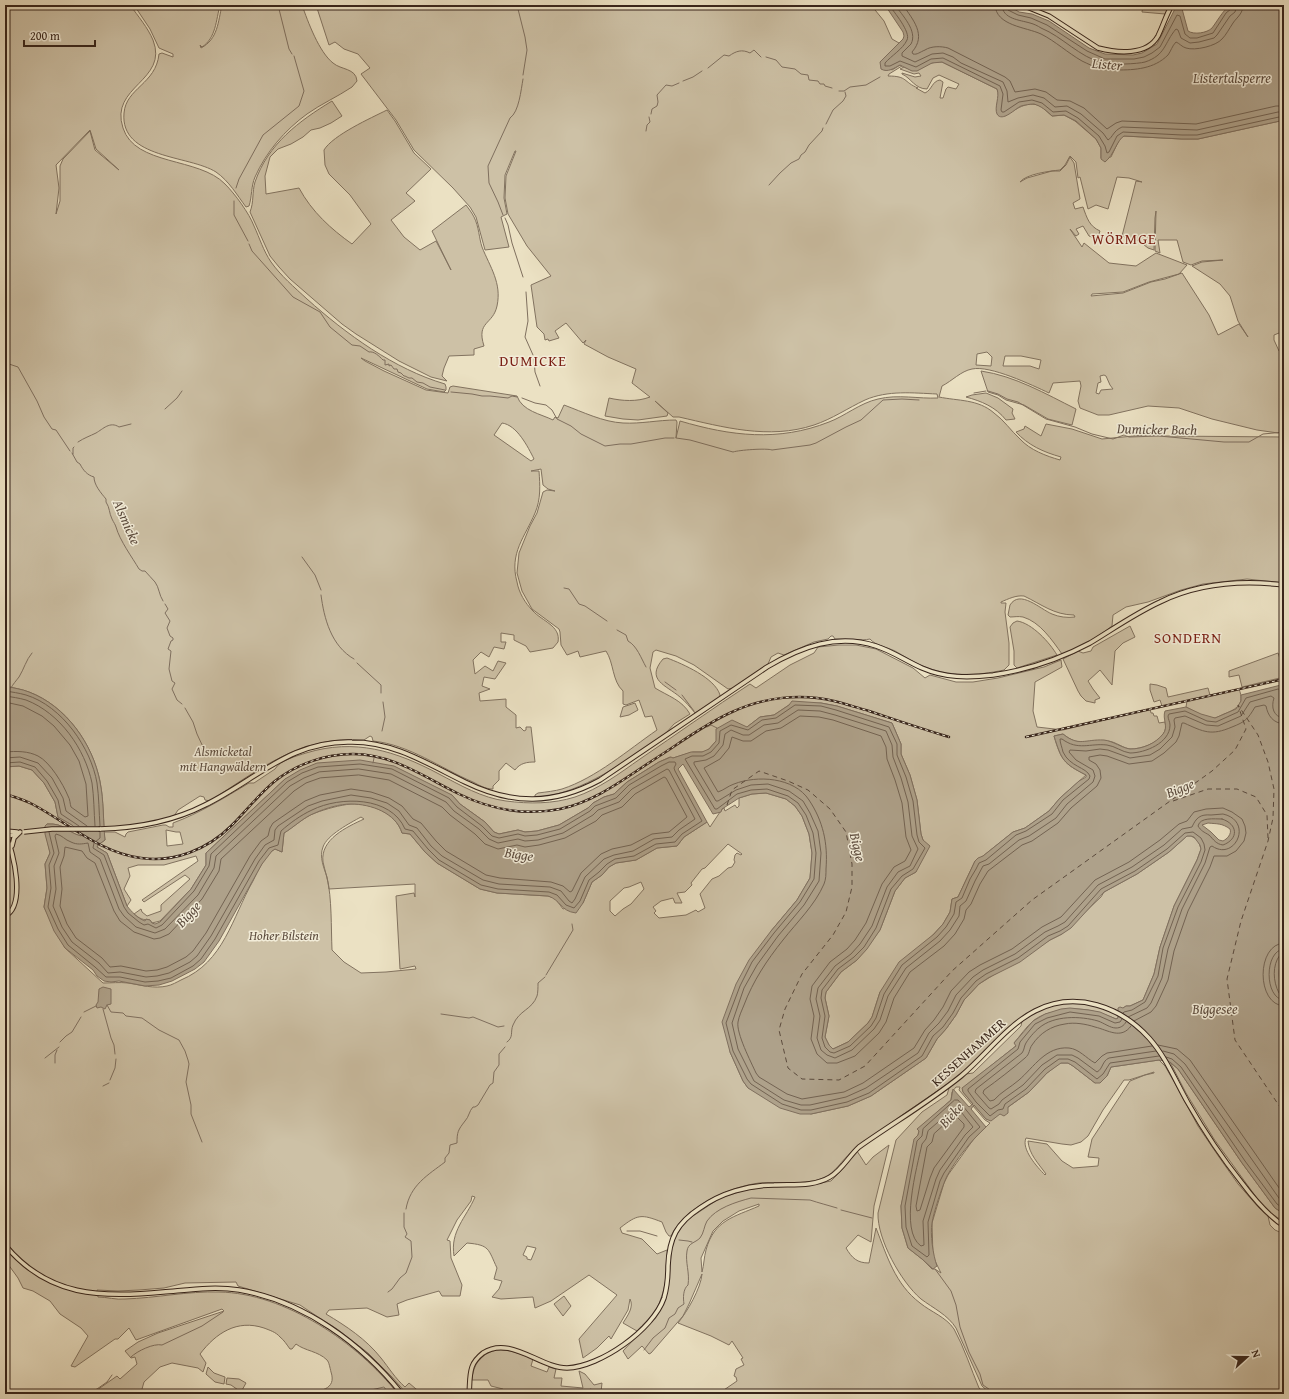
<svg xmlns="http://www.w3.org/2000/svg" width="1289" height="1399" viewBox="0 0 1289 1399" font-family="'Gentium Book Plus',serif">
<style>
.green{fill:#cdc1a6;stroke:#827360;fill-rule:evenodd}
.water{fill:#aea18a;stroke:#7f6f5e;fill-rule:evenodd}
.lines{fill:none;stroke-linecap:round;stroke-linejoin:round}
.shore{stroke:#736352;stroke-width:1}
.stream{stroke:#7f6f5e;stroke-width:1}
.ferry{stroke:#5b4a3c;stroke-width:1;stroke-dasharray:5 4;stroke-linecap:butt}
.major-casing{stroke:#38251b;stroke-width:5.5}
.major{stroke:#ebe1c3;stroke-width:3.5}
.rail-casing{stroke:#38251b;stroke-width:2.5}
.rail{stroke:#f2ecd8;stroke-width:1;stroke-dasharray:3;stroke-linecap:butt}
.major-bridge-casing{stroke:#38251b;stroke-width:5.5;stroke-linecap:butt}
.major-bridge{stroke:#ebe1c3;stroke-width:3.5}
.labels{text-anchor:middle;stroke-width:3;stroke-linejoin:round;paint-order:stroke}
.park-label{font-size:13px;font-style:italic;fill:#5d4c3e;stroke:#f2ecd8}
.street-label{font-size:13px;fill:#38251b;stroke:#f2ecd8}
.water-label{font-size:14px;font-style:italic;fill:#5b4a3c;stroke:#f2ecd8}
.quarter-label{font-size:15px;letter-spacing:1px;fill:#7a1f14;stroke:#f2ecd8}
</style>
<rect width="100%" height="100%" fill="#ebe1c3"/>
<filter id="stains"><feTurbulence type="fractalNoise" baseFrequency=".005" numOctaves="4"/><feColorMatrix values="0 0 0 0 .2 0 0 0 0 .09 0 0 0 0 .02 0 0 0 .5 -.17"/></filter>
<radialGradient id="worn" r=".72"><stop offset=".6" stop-color="#630" stop-opacity="0"/><stop offset="1" stop-color="#630" stop-opacity=".3"/></radialGradient>
<path class="green" d="M5,5H130C138,16 148,28 153,40C169,81 109,86 123,128C135,166 199,157 225,184C235,194 249,213 254,226C260,239 263,250 271,262C281,276 294,287 307,299C346,334 394,369 445,384L446,387V390L444,392L427,389L361,358L365,361L384,371L426,390L448,393L450,387L453,386L517,396C522,411 541,414 553,420L555,417L558,418L564,405C583,412 603,422 623,423C641,424 658,420 676,420L677,422L676,438L680,421C731,436 778,442 829,422C845,416 860,403 878,399C898,394 919,399 938,398L937,394C913,393 888,390 865,400C848,408 832,419 814,425C769,440 723,427 679,417H673L655,401L668,413L667,416L638,420L623,419L605,416L609,398C622,401 637,402 650,397L632,383L636,369L608,357L584,344L586,340L583,343L566,323L555,331L559,338L549,341L548,339L545,340L544,334L537,327L531,285L551,276L527,246L508,214L505,198L506,176L516,151H515L505,175L504,198L507,214L501,217L509,247L485,250L476,217L470,207L453,188L414,150L396,120L361,74L370,68L358,54L344,49L335,42L329,45L316,5H871L884,21L892,39L899,43L880,62L892,70L900,65L902,66L889,74L888,76C908,76 903,82 918,88H916L925,93C932,90 932,81 940,80L943,82L940,98H943L946,89L948,87L956,89L959,84L939,75L933,78L927,89C915,89 911,78 902,74V73L915,77L921,76L919,73L914,74L900,69L904,67C921,75 917,67 932,63C935,62 939,62 942,62L997,89L999,94L997,111L1005,116C1015,110 1027,100 1040,106C1044,108 1048,113 1052,116L1064,115L1075,121L1096,139L1101,148V158L1111,157L1120,138L1124,136L1181,139H1198L1280,121H1284V331L1274,335V340L1279,351L1284,348V432L1278,433L1257,430L1212,419L1179,408L1148,406L1109,415H1098L1080,408L1078,401L1081,386L1080,381L1053,383L1049,393C1032,385 990,365 972,369C961,371 952,381 942,386L939,397C958,401 978,399 994,413C1004,420 1011,431 1020,439C1030,450 1046,456 1060,460L1061,457C1043,452 1028,445 1016,432L1024,429L1025,426L1041,436L1046,424L1072,429L1102,439L1144,435L1166,436L1284,437V583L1247,579L1203,584L1181,590L1148,602L1126,607L1113,615L1112,626C1097,638 1079,648 1062,654C1052,640 1040,622 1023,617C1018,616 1014,617 1010,617L1008,615L1010,605C1020,589 1040,609 1052,614C1059,617 1067,618 1075,617L1074,615C1054,615 1041,604 1024,596C1016,595 1008,599 1001,602V603H1006L1005,612L1009,643V665L1004,670C976,676 950,677 922,666C913,662 904,656 895,651C887,647 876,646 870,639C862,641 845,639 835,639L833,636H831L828,639L814,642L784,655L778,653L771,657L768,664L733,688L728,689L694,665L676,656L656,650L653,652L650,668L655,688C668,696 682,700 690,714L674,724L666,733C625,761 585,793 535,798V795L538,793C546,792 555,791 562,789C596,778 628,750 657,730L652,716L645,717L639,700L626,705L623,704V691C612,681 614,663 606,651L580,657L578,651L567,655L561,645L560,632L559,629L532,609L522,591L517,573L519,553L530,526L537,513L543,492L547,490L555,491L548,489L543,485L541,469L531,471H539C540,485 541,499 535,513C525,537 509,553 517,582C519,593 525,603 533,611C542,621 561,626 558,642L553,648L530,652L526,646L514,640V635L501,633V642H506L504,649L494,647L489,657L481,652L473,660L475,674L485,666L493,671L498,661L506,663L495,679L484,677L482,686L490,689L479,693L480,701L506,699V707L516,715V728L520,727L524,731L526,730V727H531L535,762C527,762 520,763 515,770L506,763L499,771V780L493,786V789C485,789 479,785 473,782C440,768 410,745 373,741L372,737L370,736L364,740C301,735 260,769 210,801L205,800L204,797L200,796L178,810L174,816L162,821L130,826L104,827C103,812 103,796 100,781C92,743 66,706 29,692C21,689 13,688 5,686ZM90,130L96,149L119,170L95,150L90,131L63,159L60,166V201L56,214L59,188L56,165ZM1070,156L1076,162L1078,178L1080,177L1088,209L1096,205L1108,209L1117,177L1129,178L1142,182L1136,181L1122,236L1139,241L1148,248L1154,250L1155,218L1156,211L1155,251L1160,253L1158,240H1177L1183,262L1191,265L1202,261L1223,260L1202,262L1192,266L1220,284L1230,296L1238,321L1248,337L1239,324L1218,335L1209,315L1182,273L1165,279L1151,282L1123,293L1091,296L1092,294L1123,292L1149,282L1179,274L1187,265L1156,253L1136,266L1109,263L1084,243L1082,247L1070,229L1076,236L1079,234L1076,229L1083,226L1089,236L1097,239L1100,231C1089,226 1087,218 1083,207L1075,209L1073,203L1080,199L1074,163L1070,157L1066,165L1060,171H1052L1027,178L1020,182C1026,174 1050,171 1060,170L1065,165ZM987,352L992,357L991,366L976,365L977,354ZM1005,356H1021L1041,360L1039,369L1030,366H1003ZM1104,375L1106,376L1110,385L1113,389L1101,390L1099,394L1096,393L1098,383L1101,382L1100,376ZM502,423C517,425 528,447 534,459L531,461L494,435Z
M134,5H220C216,20 216,38 202,47L200,45L201,48C218,39 218,22 222,5H302C308,22 319,52 333,63C341,70 356,68 357,81L352,87C337,97 321,104 307,114C285,130 266,152 255,177C251,186 252,197 249,206L246,207C237,195 229,181 216,172C189,155 120,159 124,113C126,88 156,84 159,54L162,53L173,57V54L159,48L150,29Z
M1143,5H1170L1165,14L1142,12Z
M332,101L342,116L331,123L320,128L311,130L303,137L291,144L278,149L270,157L265,176L266,194L299,188C312,212 331,229 352,244L371,224L350,195L329,174L325,165L324,150C333,135 371,118 387,110L395,121L414,153L431,169L406,193L415,201L391,220L404,237L420,250L436,241L451,270L432,231L466,205C469,209 472,213 474,217C479,227 479,238 482,247C490,267 502,283 497,306C493,325 476,321 484,346L474,349V355L449,356L444,368L442,376L447,381L431,377L399,361L356,334L342,324L290,279L279,267L270,256L250,212C254,202 252,192 255,182C268,144 299,121 332,101Z
M981,371C1015,376 1046,394 1076,409L1072,425L1048,419L1024,405L1006,400L998,395L988,392Z
M986,393L998,398L1013,409L1012,413L1015,419L1006,420C996,407 981,401 966,397L972,395Z
M1017,621C1032,623 1050,643 1057,655L1017,668L1014,665V651L1010,627L1013,623Z
M1130,626L1135,637L1123,643L1115,651L1112,685L1100,670L1088,681L1093,689L1100,698L1095,700V703L1086,701L1081,696L1078,691L1063,659L1078,651L1083,653L1091,651L1093,647Z
M839,645H856L876,649L913,668L925,678L930,675L956,682H973L998,678L1044,667L1061,660L1062,667L1035,682L1033,711L1037,727L1063,730L1150,709L1151,713H1153L1154,716H1157L1159,723L1165,722C1170,739 1144,749 1131,749C1124,749 1115,741 1107,741C1088,739 1080,748 1063,734L1054,736C1061,760 1064,764 1086,775L1060,798L1049,811L1025,828L1013,832L983,856L975,861L958,897L952,899L950,912L943,924L880,992L872,1017L868,1023L848,1042L833,1049L829,1045L825,1037L829,1016L825,998L826,992L841,972L857,960L880,930L895,891L905,878L916,872L923,840L921,834L917,800L910,775L901,754V744L892,723L837,706L821,703L789,705L774,715L760,717L747,727L716,741L709,749L704,752H693L673,758L670,757L659,762L627,782L614,794L604,797L593,803L588,808L559,825L537,831L525,832L518,830L499,834L494,832L485,822L460,804L452,795L285,779L206,853V865L191,889L160,921L152,923L150,920C143,920 140,919 134,914L141,909L142,912L147,916L161,911V905L190,879L185,875L144,902L142,900L198,861L196,856L164,865H138L128,868L130,876L124,889L131,900L127,906L107,853L97,847L98,845L105,840L104,832H115L125,837L126,834L128,832L163,825H166L169,827H173V823C200,813 224,798 249,783H254L275,769C280,760 297,756 306,753C355,738 396,751 439,774C460,785 482,798 506,801C529,804 553,804 575,797C599,789 620,773 640,759C677,734 713,708 750,684L756,688L790,665L814,653L818,647ZM166,830L176,832H180L183,844L167,846Z
M1278,653L1284,670L1283,672L1284,677L1242,687L1239,675L1229,677V671Z
M667,658C683,664 715,678 720,695L719,698L695,713C690,707 686,702 680,697C666,685 645,680 663,659Z
M1150,684L1157,685L1166,688L1168,697L1208,688L1210,695L1239,689C1245,704 1237,709 1224,714C1222,715 1218,717 1215,718C1206,719 1194,711 1186,707L1187,701L1162,706L1160,700L1154,702L1150,690Z
M635,703L638,710L629,715L620,717L623,707Z
M19,766L32,770L44,783L55,802L58,817L72,825L81,834V836C66,832 65,823 47,824L45,830L50,853L45,864L47,888L44,907L65,948L103,983C111,983 120,982 128,983C141,985 154,989 167,986C172,985 177,982 181,980C224,962 232,918 253,881C258,871 265,854 275,849L282,852L284,833C294,827 304,817 315,813C326,809 340,805 351,804C371,803 396,813 402,833L410,834L425,852L437,863L480,889L497,893L548,896L555,898L563,909L583,903L592,882L602,875L609,867L616,863L636,860L657,848L677,846L684,837L707,822L710,827L722,809L724,808L725,811L735,805L737,808L739,806V798L752,794L766,793L786,799L795,806L802,816L809,834L812,853L810,878L797,900L771,931L730,1052L743,1081L748,1088L811,1114L848,1106L871,1096L926,1058L937,1039L946,1029L956,1015L964,1000L979,984L1050,940L1062,934L1101,897L1104,892L1137,874L1169,852L1187,836H1191L1198,840L1201,849L1197,860L1174,906L1160,947L1154,974L1143,1000L1130,1006H1126L1123,1008L1118,1018L1116,1019C1095,1010 1078,1006 1055,1012C1047,1013 1039,1016 1033,1021C1026,1027 1020,1036 1014,1043L1017,1045L963,1088V1092L973,1104L972,1105L959,1090L960,1087H956L952,1092L951,1100L918,1129L919,1131L918,1135L901,1206L902,1228L908,1248L922,1259L932,1269H935L941,1273L933,1257L932,1223L944,1183L948,1175L973,1140L990,1123L985,1120L973,1106L974,1105L986,1119L994,1118L1000,1113L1029,1092L1047,1073L1060,1063H1068L1073,1066L1095,1083L1107,1076L1111,1067L1159,1060L1165,1066L1177,1087L1198,1126L1219,1157L1238,1184L1259,1208L1268,1216L1270,1225L1275,1230L1284,1234V1394H991L982,1386L956,1328C948,1315 933,1308 921,1299C901,1282 877,1239 878,1213L896,1140L922,1112L947,1095L949,1088L946,1085C914,1107 882,1128 852,1152C841,1160 836,1173 823,1178C803,1186 780,1181 759,1183C729,1187 684,1207 671,1236H669L666,1232L662,1222C641,1214 638,1214 620,1228L622,1233L642,1239L657,1254L667,1250C670,1266 664,1296 656,1310C651,1318 643,1324 637,1331L623,1323C628,1315 634,1307 630,1299L628,1310L611,1339L609,1336L597,1348L583,1358L579,1339L617,1295L589,1275L551,1301L535,1308L533,1297L501,1299L492,1297L499,1289L502,1281L494,1279L497,1268C488,1249 490,1245 467,1243L454,1256C450,1231 466,1218 475,1197L472,1196L471,1201L457,1220L447,1240L450,1241L451,1258L462,1285L460,1296H442L439,1291L407,1300L397,1304L399,1315L387,1317L367,1308L329,1310L326,1314C346,1326 366,1339 381,1358C389,1368 395,1378 405,1387L409,1383L422,1394H407L392,1377L368,1353L337,1329L312,1313L300,1305L238,1286L236,1282L185,1283L164,1288L139,1290L118,1291L97,1290L98,1297C107,1297 116,1300 125,1299C156,1298 188,1291 219,1292C285,1293 358,1343 398,1394H389L384,1387L371,1390L370,1394H306C319,1391 337,1390 331,1372C330,1368 329,1362 327,1360C318,1351 305,1351 296,1344L292,1349H290C287,1345 284,1340 280,1337C276,1332 269,1330 264,1328C237,1319 216,1333 200,1354L206,1363L203,1372L198,1368L172,1363L160,1367L144,1382L142,1389L145,1394H87L97,1390L117,1376L120,1379L137,1364L135,1357L131,1358L125,1351L138,1342L158,1333L224,1311L222,1309L136,1340L129,1328L118,1339H115L75,1367L71,1366L88,1336L81,1328L60,1314L50,1301L33,1291L23,1288L18,1278L5,1260V767ZM361,817L364,819C347,827 320,839 323,862C325,871 328,880 329,889L415,884V897L414,893L396,896L400,969L415,966L416,969L386,972L361,973L344,962L332,950C331,927 332,899 327,877C324,868 319,857 323,847C327,835 350,823 361,817ZM728,844L742,854L741,855L737,853L735,855L734,860L735,862L732,867L728,868L719,876L712,879L700,894L705,908L698,912L696,910L686,915L659,918L654,913L656,911L653,907L661,901L673,898L675,903H682L677,893L685,892L692,885L691,883L702,869L705,868ZM641,882L644,889L631,904L623,909L615,916L610,911V901L624,888L629,887ZM1022,1021L1021,1026L973,1073L966,1074L1010,1030ZM1154,1072V1073L1145,1075L1130,1081L1092,1139L1088,1157L1099,1158L1098,1166L1073,1168L1062,1161L1047,1144L1028,1141C1029,1154 1038,1163 1046,1174L1045,1175C1037,1167 1021,1149 1026,1138L1062,1144L1071,1145L1081,1142L1088,1136L1103,1110L1124,1080H1129ZM527,1246L536,1248L531,1260L527,1259V1257L523,1255Z
M1284,955V983L1279,984C1279,973 1279,964 1284,955Z
M1170,1062L1178,1069L1242,1163L1275,1208L1284,1214V1222L1271,1213L1259,1201L1214,1139L1186,1093Z
M889,1145L874,1206L871,1242L858,1235L846,1248C852,1258 857,1263 869,1263L876,1228C887,1256 895,1284 920,1303C931,1312 946,1317 954,1329C964,1347 971,1369 979,1388L986,1394H718L737,1381L736,1377L734,1376L736,1369L744,1365L741,1359L743,1358L732,1341L729,1345L711,1336L678,1323C687,1312 701,1288 702,1274L689,1304L683,1316L651,1353L649,1354L642,1346L628,1359L623,1351L650,1322L662,1307L667,1293L672,1246L676,1235L683,1225L690,1218L720,1198L745,1190L766,1187L805,1186L831,1181L840,1172L857,1151L866,1165L873,1157ZM759,1204V1206C734,1217 714,1220 706,1250C704,1257 704,1265 702,1272L701,1258L713,1231L723,1221L739,1211Z
M564,1296L571,1306L563,1316L554,1304Z
M496,1350C509,1349 521,1354 533,1359L531,1366L547,1372L549,1367L556,1369L554,1378H562L561,1386L583,1388L579,1371L585,1374L594,1385L602,1383L601,1392L590,1389L588,1394H511L502,1392L503,1389L491,1386L488,1380H472C473,1364 481,1354 496,1350Z
M208,1367L214,1373L225,1377L224,1384L215,1382L206,1374Z
M227,1378L239,1379L246,1383L241,1392L231,1385L226,1384Z"/>
<path class="water" d="M885,5H1008L1019,12L1032,14L1049,21L1089,48L1105,54L1133,55L1142,53L1157,44L1177,5H1181L1188,31C1194,35 1207,33 1212,28C1218,20 1222,12 1230,5H1284V121H1280L1198,139H1182L1124,136C1117,140 1114,155 1105,162L1101,159V148L1096,139L1076,121L1064,115L1052,116C1047,111 1041,106 1034,104C1030,104 1025,105 1021,106C1016,108 1002,123 997,114C994,107 1000,97 997,89L942,62L932,63L917,71H912L900,65C894,68 888,73 881,69L880,62L903,39L904,36L903,32Z
M1281,685C1286,691 1284,698 1281,705L1284,713V955C1277,968 1278,981 1284,995V1214L1275,1208L1242,1163L1178,1069L1170,1062L1159,1060L1111,1067L1107,1076L1100,1083H1095L1073,1066L1068,1063H1061L1047,1073L1029,1092L1008,1107V1113L1004,1116L1000,1114L991,1121L986,1119L974,1105L971,1109L986,1127C971,1141 957,1158 947,1176C943,1184 933,1214 932,1223C930,1234 933,1255 937,1266L933,1269L922,1259L908,1248L902,1228L901,1206L914,1139L918,1135L919,1131L917,1129L951,1100L953,1089L969,1107L973,1104L963,1092L962,1088L1016,1046L1014,1043L1033,1021L1045,1014L1061,1009L1070,1008L1089,1010L1100,1012L1116,1019L1118,1018V1008L1120,1007L1123,1008L1126,1006H1130L1143,1000L1154,974L1160,947L1174,906L1197,860L1201,849L1200,845L1194,837L1191,836H1187L1169,852L1137,874L1104,892L1071,928L1062,934L1050,940L1020,962L988,978L979,984L964,1000L956,1015L946,1029L937,1039L926,1058L871,1096L848,1106L811,1114H800L780,1108L748,1088L743,1081L730,1052L722,1022L736,984L749,960L771,931L797,900L810,878L812,853L809,834L802,816L795,806L786,799L766,793L752,794L739,798L722,809L721,812L713,814L683,764L678,769L707,822L684,837L677,846L657,848L636,860L616,863L609,867L602,875L592,882L583,903L576,913C560,911 561,900 548,896L497,893L480,889L437,863L425,852L410,834L402,833C396,813 371,804 351,804C340,804 326,808 315,813C304,817 294,827 284,833L282,852L275,849L272,851L262,864L219,941L204,962L195,969L172,981L159,985L145,986L119,981L111,982L104,981L97,976L93,970L65,948L54,931L44,907L47,888L45,864L50,853L45,834V826L47,824C65,823 66,832 81,836V834L72,825L58,817L55,802L44,783L32,770L19,766L5,767V686C13,688 22,689 29,692C66,706 93,744 100,782C104,801 103,821 105,840L98,845L97,847L107,853L127,906C132,912 137,918 145,921L146,919L150,920L152,923L155,924L160,922L191,889L206,865V853L285,779L300,770L317,763L360,760L394,766L452,795L460,804L485,822L494,832L499,834L518,830L525,832L537,831L559,825L588,808L593,803L604,797L614,794L627,782L659,762L671,757L673,758L691,752H702L709,749L716,741V729L732,720L747,727L760,717L774,715L789,705L792,701L821,703L837,706L892,723L901,744V754L910,775L917,800L921,834L923,840L930,846L916,872L905,878L895,891L880,930L867,949L857,960L841,972L826,992L825,998L829,1016L825,1037L829,1045L833,1049L848,1042L868,1023L872,1017L880,992L899,962L934,934L943,924L950,912L952,899L958,897L975,861L978,858L983,856L1013,832L1025,828L1049,811L1060,798L1079,781L1086,777V775C1063,763 1062,761 1054,736L1063,734C1079,747 1085,739 1104,740C1113,741 1122,748 1130,749C1142,749 1155,744 1163,734C1169,727 1162,719 1165,711L1186,707L1201,714L1215,718L1236,709L1241,701V695ZM1208,823C1217,824 1222,823 1230,829C1232,834 1227,839 1223,841L1219,840L1211,832L1202,825Z
M103,987L111,989V1004L107,1005L105,1009L101,1007L97,1008L96,1005L98,1002L99,989Z"/>
<g class="lines">
<path class="shore" d="M889,5C894,12 911,32 907,40C903,49 891,56 885,63V66H890L900,61L916,67L931,59L943,58L1000,86L1003,94L1001,110L1002,112H1004L1019,102L1032,100L1042,103L1053,112L1066,111L1078,118L1099,136L1105,146L1107,153L1109,152L1117,136L1123,132L1182,135H1197L1279,117H1284
M895,5C902,15 918,31 911,44C908,47 905,50 902,53V56L915,62L932,54L943,53L953,57L961,63L1003,82L1007,91L1008,102L1018,98L1033,95L1044,98L1055,107L1067,106L1081,114L1103,133L1108,140C1113,137 1113,131 1122,127L1197,130L1278,112H1284
M903,5C913,20 927,35 912,52L913,54C917,55 920,52 925,50C931,46 941,46 948,48L1005,77L1010,81L1015,92L1035,89L1046,92L1057,100L1070,101L1084,108L1107,129L1116,123L1122,121L1196,124L1276,106H1284
M995,5C996,26 1026,27 1041,34C1055,41 1068,53 1082,61C1088,64 1095,67 1101,69C1106,70 1112,70 1117,70C1135,70 1154,69 1168,55C1171,51 1172,46 1176,42C1179,43 1182,47 1186,48C1195,51 1216,46 1222,39C1226,35 1229,29 1233,23C1237,17 1243,14 1243,5
M1002,5C1002,19 1020,20 1030,23C1034,24 1038,26 1041,28C1063,37 1079,57 1103,63C1111,65 1138,64 1145,62C1166,55 1164,43 1176,29L1178,30L1181,38L1190,43L1199,42L1214,38L1217,35L1230,16L1235,12L1237,5
M1007,5L1008,10L1018,15L1031,18L1047,25L1087,51L1105,59H1134L1144,57L1152,53L1160,47L1177,15L1180,16L1185,34L1190,38H1197L1213,33L1226,13L1231,9L1232,5
M5,691C12,692 19,693 26,695C62,706 91,748 97,783C99,797 99,812 100,826
M5,696C12,697 19,698 26,700C60,713 85,749 92,783C94,797 94,812 95,826
M5,702L23,706L42,716L54,726L70,745L79,761L86,784L88,816L85,817L71,807C70,804 70,799 68,796C63,784 50,762 38,756C28,751 17,751 5,752
M5,758L20,757L38,763L52,778L63,798L66,811L87,826
M5,763L20,762L35,767L47,781L58,800L61,814L79,826
M359,769L391,774L446,802L454,811L479,829L489,839L498,843L518,839L525,841L538,840L563,833L593,815L598,810L619,802L632,789L667,769L669,770L695,819L679,830L672,837L654,839L633,851L614,855L604,859L585,877L575,899L572,903L569,901L561,891L550,887L499,884L483,880L442,856L431,846L417,828L409,825L399,811L387,803L371,798L351,795L322,801L308,806L278,826L275,830L274,840L265,845L255,859L211,936L197,956L190,962L169,973L157,976L146,977L120,972L108,973L99,963L72,942L62,927L53,906L56,889L54,866L59,853L55,836L56,834C62,835 65,840 71,842C77,845 82,844 88,843L90,852L100,859L119,909L124,916L136,927L155,933L165,929L198,895L214,868L216,856L290,786L304,778L319,772Z
M359,775L389,780L442,807L450,815L475,834L485,844L498,849L517,845L525,847L539,845L565,838L596,821L602,815L622,807L635,794L664,777L666,778L687,817L669,832L652,834L631,845L612,849L601,854L581,873L572,891L570,892L563,886L551,882L500,878L486,875L446,851L436,841L421,823L413,819L402,806L389,798L371,792L351,789L320,795L305,801L273,823L270,828L268,836L261,841L250,856L206,933L193,951L186,957L167,967L157,970L146,971L121,966L110,967L102,958L76,938L67,924L60,906L62,889L60,867L64,856L65,847L82,851L87,858L95,863L114,911L120,921L134,932L154,939L160,938L169,934L202,899L219,871L221,859L294,791L306,783L320,778Z
M1222,819C1238,824 1239,839 1223,845C1216,844 1214,840 1209,835C1204,832 1201,831 1198,826C1200,817 1214,819 1222,819Z
M49,832L54,853L49,865L51,888L48,907L58,929L68,945L95,967L106,977H120L145,982L158,981L171,978L193,966L201,959L215,939L259,861L269,848L278,845L281,831C290,823 301,815 312,810C340,796 391,796 405,829L413,831L428,849L439,860L481,885L498,889L549,892L557,895L566,905L574,908L580,901L589,880L599,872L607,864L615,859L634,856L656,844L675,842L682,834L702,821L675,771L674,768L676,764L675,762H669L661,766L629,785L616,798L595,806L590,811L560,829L537,835L525,836L518,834L499,838L492,836L482,826L457,807L449,798L392,769L360,764L318,767L302,773L287,782L211,854L209,866L194,891L162,925L156,928L148,924L144,925L139,922L128,913L124,907L104,855L93,848L94,843L100,838V832
M1284,943C1256,944 1256,1005 1284,1006
M1284,949C1264,950 1264,999 1284,1000
M1284,954L1280,955C1272,965 1273,982 1279,993L1284,995
M1123,1013L1124,1012L1132,1010L1145,1002L1158,976L1163,948L1178,907L1201,862L1205,850L1204,844L1201,838L1193,832L1185,833L1167,849L1135,871L1101,889L1068,926L1060,931L1048,936L1018,958L986,974L976,981L961,998L953,1013L943,1027L933,1036L922,1056L869,1093L847,1102L811,1110H801L782,1104L751,1084L747,1079L733,1051L726,1023L740,986L752,962L774,933L800,902L814,879L816,853L813,833L806,815L798,803L788,796L767,789L751,790L737,794L717,809H715L685,759L692,756H703L711,752L719,743L720,731L731,725L748,730L762,720L776,718L795,705L821,706L836,710L889,727L897,744V755L906,777L913,801L917,835L919,842L925,848L913,869L902,876L891,889L876,928L864,947L854,957L838,969L822,990L821,998L825,1016L822,1038L825,1047L830,1052L834,1053L850,1046L871,1026L876,1018L884,994L902,965L937,937L946,927L954,914L956,902L962,898L970,879L976,869L979,863L986,860L1016,835L1026,831L1052,814L1063,800L1089,779L1090,776C1086,767 1070,767 1063,752C1062,747 1060,743 1060,739H1062C1078,751 1090,743 1107,745C1115,746 1122,752 1130,753C1145,753 1170,743 1170,725C1170,722 1168,719 1168,716L1169,714L1185,711L1207,721L1216,722L1238,712L1246,698L1278,689L1284,691
M1128,1017L1147,1008L1151,1003L1162,978L1168,949L1182,909L1205,863L1210,847L1212,846C1235,862 1254,821 1223,814C1219,814 1215,815 1211,815C1200,814 1196,818 1192,827L1182,829L1164,845L1132,867L1098,885L1065,922L1058,926L1045,932L1015,954L983,970L973,977L956,995L948,1011L939,1023L929,1033L918,1053L866,1088L846,1097L810,1105H801L784,1100L754,1081L738,1049L732,1023L744,988L757,965L778,936L804,905L819,881L821,853L818,831L810,813L803,801L789,791L768,784L751,785L736,790L718,801H716L694,764V762L706,760L714,756L723,745L725,734L731,730L743,735H749L764,725L778,723L798,710L820,711L835,715L886,731L892,745L893,757L901,778L908,802L912,836L918,849L910,866L898,872L887,887L872,926L860,944L851,954L835,966L818,988L816,999L820,1016L817,1038L821,1050L827,1055L835,1058L852,1050L874,1029L880,1020L888,996L906,968L940,941L950,930L959,916L960,906L966,901L975,881L983,866L989,864L1019,840L1029,836L1056,818L1067,804L1093,782L1095,776L1093,770L1076,760L1069,752L1070,750L1086,751L1100,749L1108,750L1130,758L1150,755L1160,749L1172,737L1175,727L1174,720L1175,718L1185,716L1206,725L1218,726L1241,716L1250,702L1271,696L1274,698C1271,707 1273,717 1284,718
M1122,1019L1120,1022L1115,1023L1099,1016L1070,1012L1047,1018L1035,1024L1020,1042L1018,1049L968,1089V1091L976,1102L990,1116L998,1110L1003,1109L1005,1104L1026,1089L1045,1069L1059,1059H1068L1075,1062L1097,1079L1103,1074L1110,1063L1159,1056
M1134,1021L1151,1012L1156,1006L1168,980L1174,951L1188,911L1210,867L1214,856H1227L1236,851L1244,841L1246,833L1245,826L1242,819L1232,812L1223,808L1206,809L1194,812L1187,821L1179,824L1160,840L1129,862L1095,880L1061,917L1042,927L1012,949L980,965L969,972L951,991L943,1007L934,1020L925,1030L914,1048L863,1083L844,1092L802,1099L787,1094L759,1077L756,1073C751,1062 736,1033 738,1022C739,1016 742,1010 744,1005C753,981 767,960 783,940C797,922 815,905 824,884C826,879 826,874 826,869C828,843 823,821 809,800C794,777 757,775 734,784C728,786 724,790 718,792L704,768L720,759L729,748L732,737L743,741H751L766,731L781,728L800,716L819,717L833,720L881,736L886,747L887,759L895,780L902,803L906,837L911,850L905,861L894,867L882,884L866,923L855,940L847,949L830,962L812,986L810,999L814,1016L811,1039L817,1054L827,1063H837L855,1056L879,1033L886,1022L894,998L910,972L944,946L955,934L964,919L966,910L971,904L980,884L988,871L1022,845L1032,841L1058,823L1071,808L1097,786L1101,778L1100,770L1096,764L1089,760V757L1100,755L1107,756L1129,764L1152,761L1164,753L1176,742L1179,736L1182,723H1184C1204,732 1211,736 1232,727C1245,722 1248,719 1255,707L1264,705L1266,706C1268,716 1273,723 1284,724
M1126,1022C1124,1026 1120,1028 1116,1028C1110,1028 1104,1023 1098,1021C1081,1016 1054,1015 1039,1028C1035,1031 1027,1040 1025,1045C1024,1048 1024,1050 1022,1053L976,1089L975,1092L989,1108L991,1109L999,1104L1002,1100L1023,1085L1042,1065L1057,1055H1072L1078,1058L1097,1072C1103,1069 1102,1061 1109,1058L1156,1051
M1131,1026C1121,1040 1108,1030 1095,1027C1086,1024 1074,1022 1065,1024C1051,1026 1040,1033 1032,1045C1029,1049 1030,1054 1025,1058C1012,1069 998,1080 984,1090L983,1093L990,1101L994,1100C1001,1092 1011,1087 1019,1080C1034,1067 1046,1046 1069,1048C1079,1049 1086,1058 1095,1063L1102,1056L1107,1053L1152,1046
M1158,1045L1177,1049L1190,1060L1284,1195
M1163,1051L1174,1054L1185,1064L1281,1201L1284,1203
M1166,1057L1172,1059L1181,1067L1245,1161L1277,1204L1284,1209
M955,1100H958L980,1127L969,1137L944,1173L940,1181L928,1222L929,1255L927,1257L912,1246L906,1227L905,1206L917,1141L922,1136L923,1129Z
M955,1108H958L973,1127L965,1135L940,1170L936,1179L923,1221L924,1245L921,1246C899,1231 917,1167 922,1144L926,1139L928,1131Z
M954,1116H956L964,1124V1127L934,1168L930,1178L920,1210L917,1211L916,1206L927,1147L932,1142L934,1134Z"/>
<path class="stream" d="M278,5L289,49L292,54
M517,5L525,37L527,50L523,75
M766,57L776,60L782,67L795,69L801,74L808,75L809,80L818,81L820,84H824L825,86L832,88
M708,68L724,55L729,56C736,51 742,49 750,53L754,50L761,57
M683,81L693,77L702,71
M839,91H844L850,87L866,85L880,77
M651,114L652,109L657,106L658,102L657,95L666,85L672,86L679,83
M826,124L833,110L843,101L846,96L845,92
M646,131L647,125L650,122L649,117
M769,185L780,173L791,163L799,159L801,155L805,152L809,145L822,131L823,128
M236,188L239,179L263,135L299,106L304,91L294,56
M234,201V215L248,241
M503,215L498,202L489,183L488,166L510,118C519,112 521,90 523,79
M505,218L508,225L512,243L523,277
M249,244L252,251L293,297L320,312L330,327L352,345L360,346L369,352C374,351 379,356 383,360H385V365L389,364V366L391,365L394,369H397L398,372L401,373L404,376H405L409,378H412L417,382L423,383L430,387L445,390
M526,292L528,321L525,337L533,355
M5,350L6,358L9,364L18,367L37,401L44,417L52,429L56,430L70,451
M534,359L535,372L540,386
M988,391L998,394L1007,399L1018,402L1046,419L1075,427L1092,434L1113,439L1124,435L1129,437L1159,436L1224,442H1249L1263,434L1284,432
M451,392L472,394L482,396H490L508,398L512,396L517,397
M974,393L986,391
M522,398L535,403L546,405L552,410L557,419L571,426L581,434L605,446L620,444H631L665,438H674
M165,409L177,398L182,391
M676,438L690,440L733,452C739,450 767,448 772,450L810,445L816,443L846,427L861,420L883,400L902,399L919,400
M78,442C84,438 90,436 96,433C103,429 110,421 119,427L131,424
M72,453L77,462L80,464C83,470 87,475 94,477C94,485 101,493 106,499V502C110,508 109,513 112,519C114,523 115,524 116,527C120,541 132,557 139,569L142,571H145C148,575 152,578 155,582C159,587 159,595 163,601
M73,454V448L74,447
M302,557L315,575L321,590
M564,588L569,589L579,604L585,606L607,621
M321,595C324,618 331,646 354,659
M165,604L168,609L165,613L170,621L167,628L170,636L173,638V640L171,641L168,649L171,651L169,669L172,681L175,683L172,689L177,700L182,704
M617,630L626,635L628,641C637,646 641,658 646,667
M357,663L381,685V693
M665,682L676,690
M11,688C13,684 16,681 19,677C24,669 26,660 32,653
M682,695L694,711
M185,708L193,722L197,734L204,749L205,753
M707,727L711,725L717,728
M382,731L385,717L383,702
M373,763L374,758
M546,975L573,930L572,924
M107,1005L111,1012L123,1013L126,1016L142,1018L159,1030L179,1040L185,1051L188,1060L189,1064L186,1082L191,1105V1114L202,1142
M103,1009L111,1038L114,1045L115,1054
M84,1012L96,1006
M441,1014L469,1018L473,1017L498,1027L504,1026
M60,1042L66,1036L72,1032L81,1017
M507,1042C514,1037 510,1032 513,1025C519,1010 532,1010 537,996C538,993 538,987 538,983L545,977
M45,1058L59,1047
M55,1063V1055L57,1050
M110,1080L115,1068L116,1059
M103,1086L109,1083
M406,1209C410,1185 428,1175 445,1162V1158L449,1153L450,1145L457,1143C457,1132 458,1130 465,1121C469,1117 469,1111 473,1107H475L478,1105L490,1085L493,1083L494,1072L499,1065V1054L505,1047
M841,1210L872,1218
M627,1231H640L657,1236
M679,1240L688,1241L692,1242
M935,1269L951,1291L956,1305L960,1327L969,1352L980,1374L983,1385L996,1394
M388,1292L392,1289L400,1278L406,1273L412,1257L411,1241L405,1237L407,1234L404,1227V1213
M644,1350L653,1338L665,1328L669,1318L675,1314L678,1308L684,1304C683,1298 683,1289 688,1285C690,1273 685,1262 687,1251C688,1243 695,1243 700,1238C704,1233 704,1226 707,1221C716,1208 736,1202 751,1198L810,1200C819,1203 827,1205 837,1208
M131,1357C137,1351 154,1343 162,1345L202,1326L223,1312
M42,1392L44,1394
M84,1394L97,1389L107,1382L112,1375"/>
<path class="ferry" d="M1173,801L1208,789H1237L1256,797L1267,815L1268,838
M727,805L732,790L759,771L788,781L808,790L830,809L846,832L852,864V887L846,912L833,935L802,974L785,1009L779,1030L788,1068L802,1079L839,1080L865,1066L952,971L1032,900L1212,771L1235,750L1246,729L1238,705L1258,735L1268,762L1274,789L1273,818L1268,841L1241,921L1227,979L1235,1040L1284,1113"/>
<g class="major-casing">
<path id="major" d="M1022,5L1049,16L1098,48C1117,53 1147,56 1158,36C1163,26 1166,15 1172,5
M100,829C137,828 172,822 205,805C256,780 291,740 352,742C394,742 428,764 465,782C512,805 554,805 600,780L767,667C801,647 837,633 876,646C892,651 906,661 922,668C945,678 968,678 993,675C1027,670 1060,659 1090,643C1113,629 1136,613 1160,602C1199,583 1242,580 1284,585
M5,831L17,832
M5,837L19,833
M12,846L14,838L20,832
M5,916C26,906 14,853 6,836
M5,1245C48,1297 101,1298 163,1292C188,1290 214,1286 239,1290C304,1301 362,1344 402,1394
M469,1394C470,1385 469,1376 472,1367C474,1361 478,1357 483,1353C510,1335 540,1368 567,1368C600,1367 653,1330 664,1298C667,1288 668,1277 668,1266C669,1238 677,1223 700,1208C721,1193 748,1185 774,1185C793,1184 813,1187 830,1177C842,1170 849,1156 859,1147C893,1123 929,1102 961,1076C986,1055 1006,1026 1035,1011C1076,990 1121,1007 1149,1038C1166,1057 1176,1082 1188,1103C1204,1131 1222,1158 1242,1183C1254,1199 1267,1215 1284,1226"/>
</g>
<use href="#major" class="major"/>
<g class="rail-casing">
<path id="rail" d="M1026,737L1284,679
M5,794C15,797 25,800 34,805C69,824 101,853 141,858C174,863 208,849 231,826C246,811 259,794 275,781C297,764 325,754 353,754C393,754 424,777 459,794C490,809 525,816 560,809C598,801 629,775 661,755C684,740 707,723 732,712C764,697 801,693 834,701C846,704 858,708 869,711C896,720 922,729 949,737"/>
</g>
<use href="#rail" class="rail"/>
<g class="major-bridge-casing">
<path id="major-bridge" d="M24,832L52,829H100"/>
</g>
<use href="#major-bridge" class="major-bridge"/>
</g>
<g class="labels">
<g class="park-label">
<text x="223" y="756">Alsmicketal<tspan x="223" dy="15">mit Hangwäldern</tspan></text>
<text x="284" y="940">Hoher Bilstein</text>
</g>
<g class="street-label">
<text transform="translate(968 1052) rotate(-42)" y="5">KESSENHAMMER</text>
</g>
<g class="water-label">
<text transform="translate(1107 64) rotate(5)" y="5">Lister</text>
<text x="1232" y="83">Listertalsperre</text>
<text transform="translate(1157 429) rotate(1)" y="5">Dumicker Bach</text>
<text transform="translate(127 522) rotate(66)" y="5">Alsmicke</text>
<text transform="translate(1180 788) rotate(-22)" y="5">Bigge</text>
<text transform="translate(858 847) rotate(77)" y="5">Bigge</text>
<text transform="translate(519 854) rotate(9)" y="5">Bigge</text>
<text transform="translate(188 914) rotate(-48)" y="5">Bigge</text>
<text x="1215" y="1014">Biggesee</text>
<text transform="translate(951 1115) rotate(-48)" y="5">Bieke</text>
</g>
<g class="quarter-label">
<text x="1124" y="244">WÖRMGE</text>
<text x="533" y="366">DUMICKE</text>
<text x="1188" y="643">SONDERN</text>
</g>
</g>
<rect width="1289" height="1399" fill="none" stroke="#ebe1c3" stroke-width="20"/>
<rect x="6" y="6" width="1277" height="1387" fill="none" stroke="#38251b" stroke-width="2"/>
<rect x="10" y="10" width="1269" height="1379" fill="none" stroke="#38251b"/>
<g transform="translate(1247 1357) rotate(69)" stroke="#f2ecd8" stroke-width="3" paint-order="stroke">
<path d="M0-3L7 15L0 10L-7 15Z" fill="#38251b"/>
<text y="-6" font-size="11" font-weight="bold" text-anchor="middle" fill="#38251b">N</text>
</g>
<path d="M24 40v6h71v-6" fill="none" stroke="#38251b" stroke-width="2"/>
<text x="30" y="40" font-size="12" fill="#38251b" stroke="#f2ecd8" stroke-width="3" paint-order="stroke">200 m</text>
<rect width="100%" height="100%" filter="url(#stains)"/>
<rect width="100%" height="100%" fill="url(#worn)"/>
</svg>
